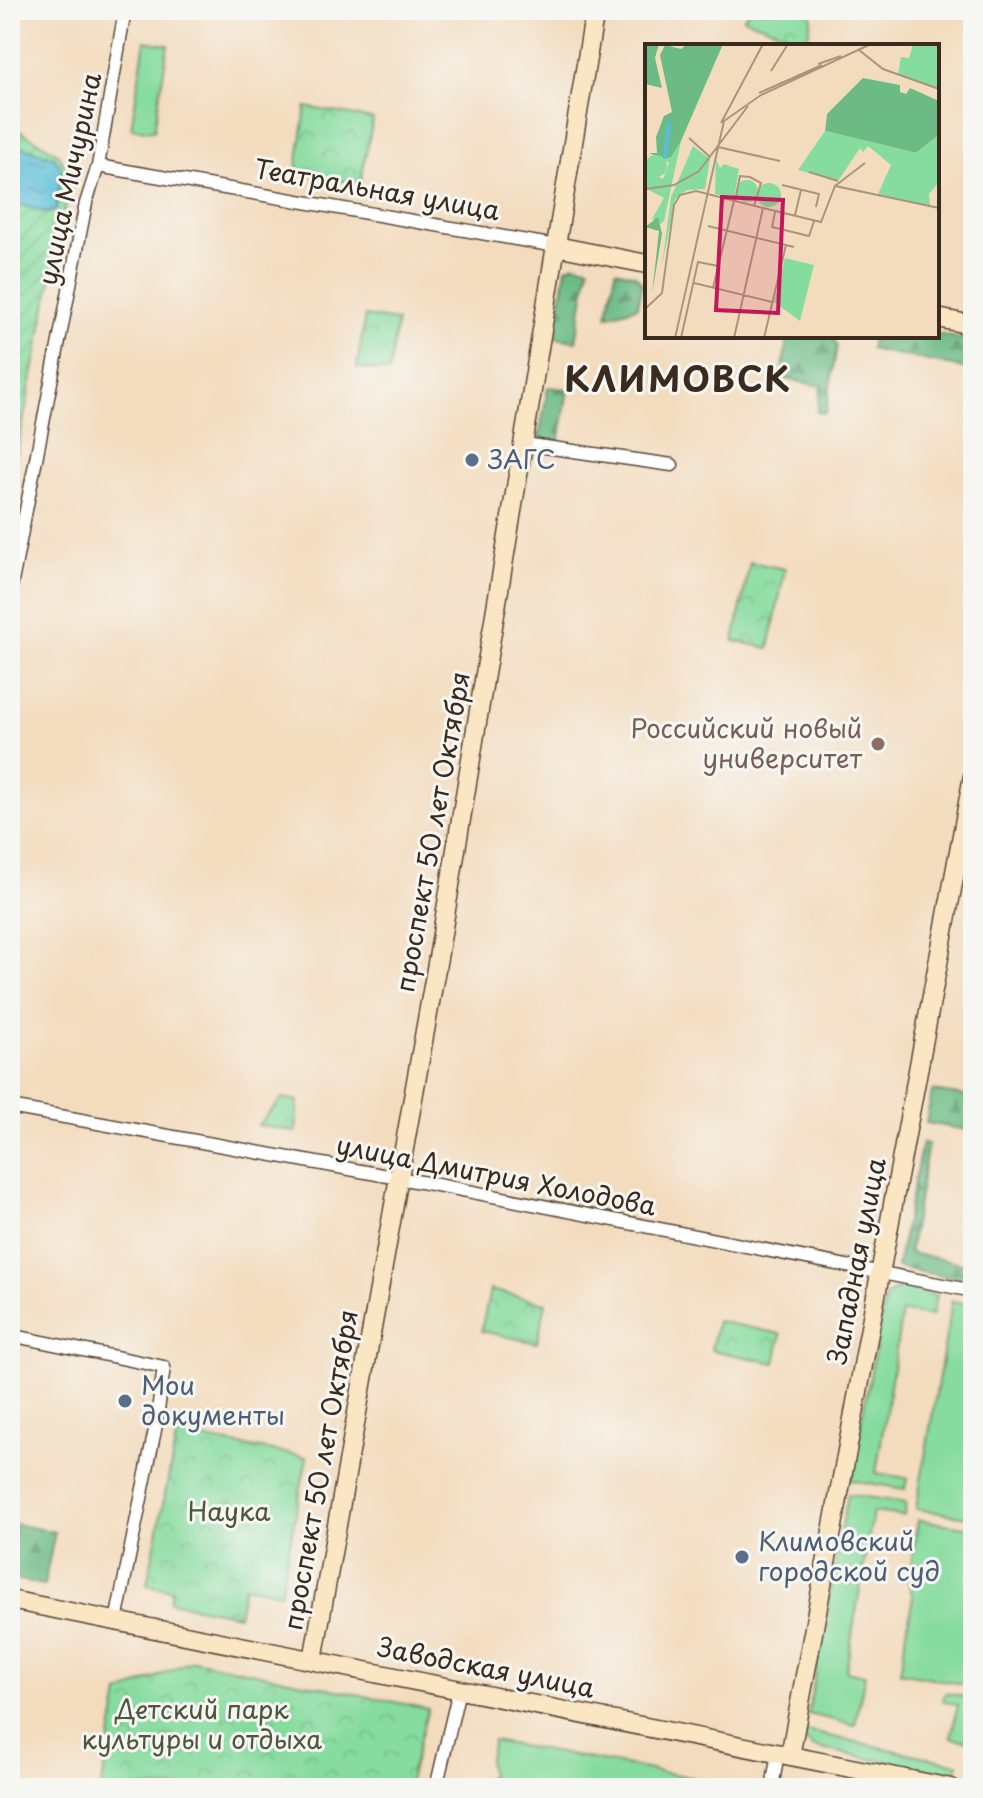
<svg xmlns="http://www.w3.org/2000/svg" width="983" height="1798" viewBox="0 0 983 1798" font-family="'Playpen Sans',sans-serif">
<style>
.grass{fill:#86db9e;stroke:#60825e;stroke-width:2}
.forest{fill:url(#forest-firs);stroke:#547252;stroke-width:2}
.park{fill:url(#park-crowns);stroke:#60825e;stroke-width:2}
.garden{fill:url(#garden-furrows);stroke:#60825e;stroke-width:2}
.water{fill:url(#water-ripples);stroke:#4a747a;stroke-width:2}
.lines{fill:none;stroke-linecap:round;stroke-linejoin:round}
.street-casing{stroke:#574536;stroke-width:15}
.secondary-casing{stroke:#574536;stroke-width:21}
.street{stroke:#fff;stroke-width:12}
.secondary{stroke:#fbe6c4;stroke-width:18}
.service-dot{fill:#5c6f8a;stroke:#f6f6f2;stroke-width:3}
.education-dot{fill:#8d6e63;stroke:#f6f6f2;stroke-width:3}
.labels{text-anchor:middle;stroke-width:6;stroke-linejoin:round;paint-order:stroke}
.street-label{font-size:26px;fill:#3b2a1e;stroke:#f6f6f2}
.service-label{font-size:26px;fill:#4e5e75;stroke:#f6f6f2;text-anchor:start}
.education-label{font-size:26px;fill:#785e54;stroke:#f6f6f2;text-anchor:end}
.park-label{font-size:26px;fill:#4e563e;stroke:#f6f6f2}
.district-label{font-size:34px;font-weight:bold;letter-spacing:2px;fill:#3b2a1e;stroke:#f6f6f2}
.inset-river{fill:none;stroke:#59bdd7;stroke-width:4}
.inset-road{fill:none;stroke:#a9957e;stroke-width:2}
.view{fill:#c2185b;fill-opacity:0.15;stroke:#c2185b;stroke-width:4}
.inset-edge{fill:none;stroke:#3b2a1e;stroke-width:4}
</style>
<defs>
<pattern id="forest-firs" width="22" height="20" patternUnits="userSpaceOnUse" patternTransform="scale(2)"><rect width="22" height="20" fill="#6cbb85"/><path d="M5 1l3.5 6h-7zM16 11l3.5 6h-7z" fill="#5a986c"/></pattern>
<pattern id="park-crowns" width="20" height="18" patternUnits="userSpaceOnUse" patternTransform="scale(2)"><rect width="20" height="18" fill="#86db9e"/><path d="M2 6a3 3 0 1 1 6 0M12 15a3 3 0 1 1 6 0" fill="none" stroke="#75bc88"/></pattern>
<pattern id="garden-furrows" width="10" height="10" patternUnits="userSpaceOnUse" patternTransform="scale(2)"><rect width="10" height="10" fill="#86db9e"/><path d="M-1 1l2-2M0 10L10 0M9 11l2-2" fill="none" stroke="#75bc88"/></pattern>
<pattern id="water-ripples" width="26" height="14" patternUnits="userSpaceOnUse" patternTransform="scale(2)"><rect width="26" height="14" fill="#59bdd7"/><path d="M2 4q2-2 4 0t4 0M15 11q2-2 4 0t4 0" fill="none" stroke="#4b9aae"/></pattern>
</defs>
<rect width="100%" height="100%" fill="#f6f6f2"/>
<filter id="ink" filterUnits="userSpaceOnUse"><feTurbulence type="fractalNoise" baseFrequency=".0125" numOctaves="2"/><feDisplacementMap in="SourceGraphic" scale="16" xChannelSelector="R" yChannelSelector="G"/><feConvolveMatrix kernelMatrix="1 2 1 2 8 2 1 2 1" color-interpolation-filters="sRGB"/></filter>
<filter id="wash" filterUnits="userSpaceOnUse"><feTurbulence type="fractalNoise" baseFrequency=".006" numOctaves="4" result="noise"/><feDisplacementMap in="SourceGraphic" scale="32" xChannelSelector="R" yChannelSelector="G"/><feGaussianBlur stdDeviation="1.8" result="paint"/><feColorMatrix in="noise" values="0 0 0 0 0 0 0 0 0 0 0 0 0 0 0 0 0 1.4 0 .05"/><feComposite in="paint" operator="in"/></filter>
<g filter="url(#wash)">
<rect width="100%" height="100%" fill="#f3dcbe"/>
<path class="grass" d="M145,41L168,45L154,131L131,128Z
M899,1287L936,1295L932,1316L902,1312L876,1473L907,1478L905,1489L850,1480L885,1298Z
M952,1301L973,1305V1518L916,1509Z
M848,1494L906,1503L904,1516L873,1512L846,1671L865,1675L855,1725L808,1714Z
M918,1520L973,1528V1686L900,1672L913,1596L908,1583Z
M945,1693L966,1697L973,1710L969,1741L951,1738L958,1705L943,1701Z
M806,1731L958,1764L956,1776L812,1747L804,1739Z
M493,1741L749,1788H470L490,1775L488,1762Z"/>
<path class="forest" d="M574,264L589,267L576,341L555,338L566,268Z
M616,270L635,275L642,283L637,307L607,316Z
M937,334L973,341V370L870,349L873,336Z
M788,336H832L837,346L826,413L817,412L821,386L781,378Z
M548,387L568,389L559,443L539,437Z
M932,1091L973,1097V1131L926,1123Z
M922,1143L928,1144L909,1253L973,1265V1282L897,1267Z
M10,1523L55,1532L44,1585L10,1578Z"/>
<path class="park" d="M750,10H813L807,41L743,18Z
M306,107L373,119L360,184L296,172Z
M365,316L397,321L389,372L357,368Z
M750,562L785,569L769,648L734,641Z
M283,1098L298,1101L296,1132L258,1125Z
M490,1290L546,1303L537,1343L481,1331Z
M717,1321L781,1334L775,1363L711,1350Z
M177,1434L307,1457L280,1593L244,1586L238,1615L170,1602L172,1590L147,1585Z
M193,1660L428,1709L407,1788H101L119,1694Z"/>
<path class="garden" d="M10,125L55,151L72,175L10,488V202L48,213L54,157L10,143Z"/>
<path class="water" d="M10,143L54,157L62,169L56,210L48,213L10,202Z"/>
</g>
<g filter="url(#ink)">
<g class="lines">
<g class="street-casing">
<path id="street" d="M98,166L556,246
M524,444L672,465
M10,592L86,203L98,166L125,10
M10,1107L437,1185L973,1291
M10,1335L164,1367L156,1425L116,1621
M436,1788L459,1690
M772,1788L778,1753"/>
</g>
<g class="secondary-casing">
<path id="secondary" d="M556,246L647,264
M937,318L973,325
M10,1600L951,1788
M313,1660L439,952L595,10
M790,1756L973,776"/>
</g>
<use href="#street" class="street"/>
<use href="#secondary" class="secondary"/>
</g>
</g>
<g class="service-dot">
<circle cx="472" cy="460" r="8"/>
<circle cx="125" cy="1401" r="8"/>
<circle cx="742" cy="1557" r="8"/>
</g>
<circle class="education-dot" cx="878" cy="744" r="8"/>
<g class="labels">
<g class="street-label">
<text transform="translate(70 179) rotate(-78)" y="9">улица Мичурина</text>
<text transform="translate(377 190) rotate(10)" y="9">Театральная улица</text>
<text transform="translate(433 832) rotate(-80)" y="9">проспект 50 лет Октября</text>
<text transform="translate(496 1176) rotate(11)" y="9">улица Дмитрия Холодова</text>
<text transform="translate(857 1261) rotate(-79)" y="9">Западная улица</text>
<text transform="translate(321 1470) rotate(-80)" y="9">проспект 50 лет Октября</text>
<text transform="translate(486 1668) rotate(11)" y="9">Заводская улица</text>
</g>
<g class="service-label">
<text x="488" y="469">ЗАГС</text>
<text x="141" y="1395">Мои<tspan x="141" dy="30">документы</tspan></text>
<text x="758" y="1551">Климовский<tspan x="758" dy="30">городской суд</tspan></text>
</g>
<g class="education-label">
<text x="862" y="738">Российский новый<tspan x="862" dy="30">университет</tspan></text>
</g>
<g class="park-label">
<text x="229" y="1521">Наука</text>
<text x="202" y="1719">Детский парк<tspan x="202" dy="30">культуры и отдыха</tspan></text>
</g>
<g class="district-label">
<text x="678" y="392">КЛИМОВСК</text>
</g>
</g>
<g transform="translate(645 44)">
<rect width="294" height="294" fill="#f3dcbe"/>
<path d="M39,83L19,177L15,180L7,175L19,154L0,144V126L18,135L24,119L18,115L28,110ZM48,102L65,115L60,145L42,146L30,155L17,222L26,153ZM71,115L75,124L79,120L94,125L89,155L70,150ZM91 147a11 11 0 1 1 22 0a11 11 0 1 1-22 0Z" fill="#86db9e"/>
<path d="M0,0H14L10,14L17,44L0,40ZM42,0H78L36,97L26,113L18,115L4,109H12L11,93L19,72L27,68L15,11L20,1L36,5ZM218,34L255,41V48L261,50L265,44L294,57V91L271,109L180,87L182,70ZM13,173L17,190L7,250L14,187L0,183Z" fill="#6cbb85"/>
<path d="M112 151a12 12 0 1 1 24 0a12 12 0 1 1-24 0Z" fill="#86db9e"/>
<path d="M268,1H294V45L253,30L256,13L264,14ZM180,87L271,109L294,91V138L284,150L285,163L233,150L246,121L223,102L218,108L215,104L193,137L153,126ZM0 122a11 11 0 1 1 22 0a11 11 0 1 1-22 0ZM140,214L169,221L155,277L129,258Z" fill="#86db9e"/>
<path class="inset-river" d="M20,114L24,78"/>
<path class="inset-road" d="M214,6L238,25L294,45M173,20L196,12M126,27L143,0M114,49L177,21M76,79L118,0M44,94L65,113M73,103L135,117M164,128L193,137M137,141L174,150L171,163M190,142L220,119M0,145L29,141L54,127L103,62M90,157L95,132L105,133L116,139L109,162M118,164L176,178L190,142L294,164M130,168L127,183L164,192L169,177M150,171L156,146M63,182L149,203M49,239L127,258M68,244L89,157M0,265L17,249L29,161L35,151L51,147L118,164L89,294M30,294L79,77L116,51L226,0M36,294L53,218L73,222M119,294L141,201"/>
<path class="view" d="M77,153L138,156L133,269L71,266Z"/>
<rect width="294" height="294" class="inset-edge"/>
</g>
<rect width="983" height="1798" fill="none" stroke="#f6f6f2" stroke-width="40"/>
</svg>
